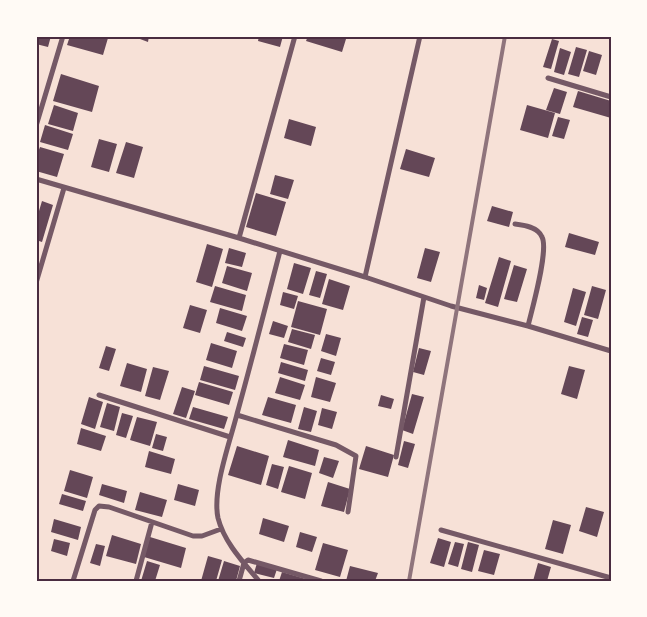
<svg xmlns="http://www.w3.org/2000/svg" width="647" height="617" viewBox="0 0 647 617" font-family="Montserrat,sans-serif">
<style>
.building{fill:#644757}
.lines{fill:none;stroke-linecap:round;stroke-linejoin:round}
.minor{stroke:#755966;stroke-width:5}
.rail{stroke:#8f747c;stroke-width:4}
.neatline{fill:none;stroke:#4a2c40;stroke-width:2}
</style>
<rect width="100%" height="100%" fill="#f7e1d7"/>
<path class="building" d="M36,36H51L48,47L36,44Z
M70,36H102L108,38L103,55L67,45Z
M132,36H149L148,42Z
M259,36H283L280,47L258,41Z
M308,36H336L346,39L342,52L306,41Z
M552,39L559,41L551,69L543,67Z
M576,47L587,50L579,77L568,74Z
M560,48L571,52L564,75L554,72Z
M589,51L602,55L596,75L583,71Z
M61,74L99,86L92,112L53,101Z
M554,88L567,92L560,114L546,110Z
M578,91L611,101V118L573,107Z
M54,105L78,113L73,131L48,124Z
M527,105L555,113L548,138L520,130Z
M558,117L570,120L564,139L552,136Z
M289,119L316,127L311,146L284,138Z
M45,125L73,134L68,150L40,142Z
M99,139L117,144L109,172L91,167Z
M126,142L143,147L134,178L116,173Z
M40,147L64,154L57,177L36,171V158Z
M406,149L435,158L429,177L400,169Z
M275,175L294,180L288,199L270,194Z
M256,193L286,202L276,236L246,227Z
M42,201L53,205L42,242L36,240V221Z
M492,206L513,212L509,227L487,221Z
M569,233L599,242L595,255L565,247Z
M207,244L223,249L212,287L196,282Z
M229,248L246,253L242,267L225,263Z
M425,248L440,252L431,282L417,278Z
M499,257L511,261L498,307L485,303Z
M294,263L311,268L303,294L287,289Z
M514,265L527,269L517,302L504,299Z
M227,266L252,273L247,291L222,283Z
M316,271L327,274L320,298L309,295Z
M329,279L350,286L343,310L322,304Z
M479,285L487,288L484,300L476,298Z
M215,286L246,295L242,311L210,302Z
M592,286L606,290L598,319L584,315Z
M573,288L586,292L576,326L564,322Z
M283,292L298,296L294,309L280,305Z
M298,301L327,309L320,335L291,327Z
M190,305L207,310L200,333L183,328Z
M220,308L247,316L242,331L216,323Z
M582,317L593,320L588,337L577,334Z
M273,321L288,326L284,338L269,334Z
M292,329L315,335L311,349L288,342Z
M227,332L246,338L243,347L224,341Z
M326,334L341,338L336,356L321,351Z
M211,343L237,351L232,368L206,360Z
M284,344L308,350L304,365L280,358Z
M106,346L116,349L109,371L99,368Z
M419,348L431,351L424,375L413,372Z
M321,358L335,362L331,375L317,371Z
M281,362L308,370L305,381L278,373Z
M127,363L147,369L141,392L120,386Z
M204,366L239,376L235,390L200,380Z
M569,366L585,370L577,399L561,394Z
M153,367L169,371L160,400L145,396Z
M280,377L305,385L300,400L275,393Z
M316,377L336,383L330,402L311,397Z
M199,382L233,392L229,405L195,395Z
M182,387L195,391L186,418L173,414Z
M412,394L424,397L413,434L402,430Z
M381,395L394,399L391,409L378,406Z
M89,397L103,402L95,429L81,424Z
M268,397L296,405L291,423L262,415Z
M107,403L120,407L114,431L100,427Z
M193,407L228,417L224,429L189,419Z
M304,407L317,411L311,432L298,429Z
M322,408L337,412L332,429L318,425Z
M122,413L133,416L126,438L116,435Z
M137,417L157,422L150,446L130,440Z
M81,428L106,436L101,451L77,444Z
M156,434L167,437L163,451L152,448Z
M288,440L319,450L315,466L283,457Z
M404,441L415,444L408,468L398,465Z
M237,446L269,456L261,485L228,475Z
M366,446L394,455L388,477L359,469Z
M149,451L175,459L171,474L145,467Z
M324,457L339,461L333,478L319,473Z
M272,464L284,467L278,489L266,485Z
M289,466L312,473L305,499L281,492Z
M70,470L93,477L87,498L64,491Z
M328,482L350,489L344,512L321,506Z
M102,484L127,491L124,503L99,495Z
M178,484L199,490L195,506L174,500Z
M140,492L167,500L162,517L135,510Z
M62,494L86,501L83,511L59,504Z
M586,507L604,512L597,537L579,531Z
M263,518L289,526L284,542L259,534Z
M54,519L81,527L78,540L51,532Z
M553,520L571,525L563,554L545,549Z
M300,532L317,537L312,552L296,547Z
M112,535L141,544L136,564L106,556Z
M150,537L186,548L181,568L144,557Z
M438,538L451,542L444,567L430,563Z
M54,539L70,543L67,556L51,551Z
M455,542L464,544L458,567L448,564Z
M468,542L479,545L472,572L461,569Z
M323,543L348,550L340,577L315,570Z
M96,544L105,546L100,566L90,563Z
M484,550L500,554L494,575L478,571Z
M208,556L222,560L216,581H201Z
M147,561L160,565L155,581H141Z
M224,561L240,566L236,581H218Z
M257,563L277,569L274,578L254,573Z
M538,563L551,567L547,581H533Z
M350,566L378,573L375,581H346Z
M282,572L306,579V581H279Z"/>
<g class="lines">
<path class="minor" d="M548,78L611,97
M36,126L63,36
M36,179L239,238L365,277L451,306L528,326L611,351
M515,224C524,225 538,227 542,237C549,250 532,309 528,326
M239,238L295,36
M365,277L420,36
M36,283L64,188
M99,395L230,437
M237,415L336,445L356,456L348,512
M396,457L424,297
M441,530L611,578
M73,581L95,510L99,506L109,507L193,536H202L221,529
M136,581L152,522
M239,581L244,563L248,560L321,581
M259,581C243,562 224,542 218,518C212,490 230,442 237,414C252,360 266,305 280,251"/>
<path class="rail" d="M409,581L505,36"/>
</g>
<rect width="647" height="617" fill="none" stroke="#fffaf5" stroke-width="75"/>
<rect x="38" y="38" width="572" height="542" class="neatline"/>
</svg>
